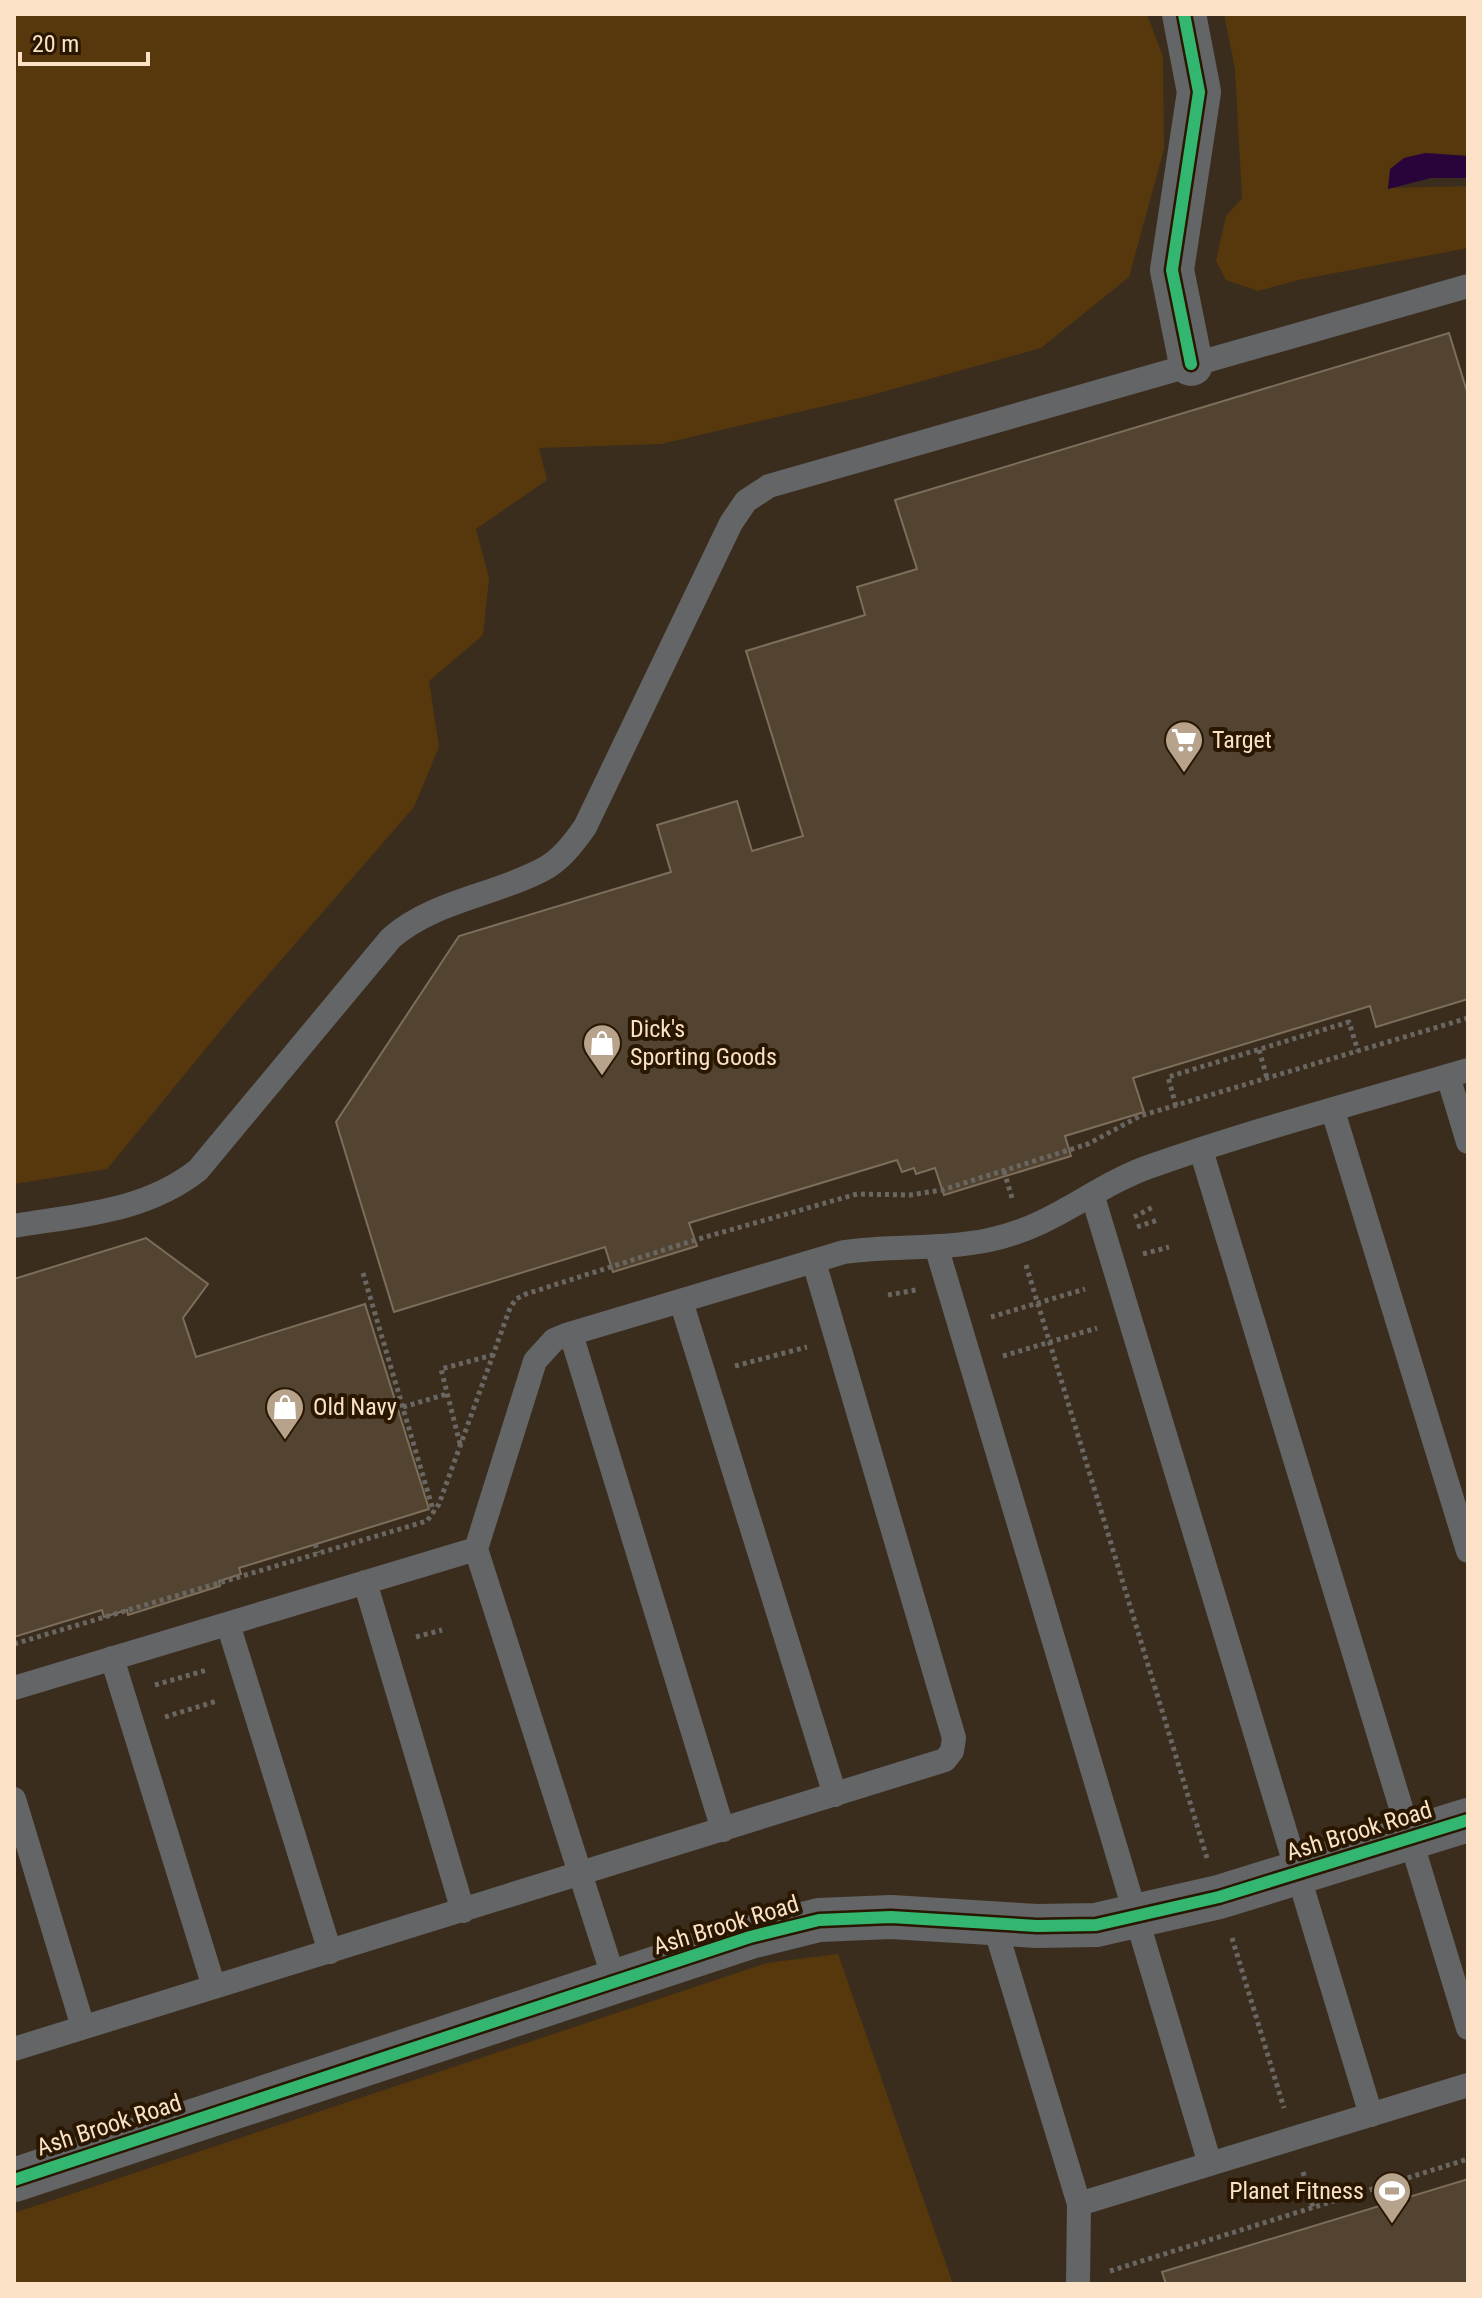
<svg xmlns="http://www.w3.org/2000/svg" width="1482" height="2298" viewBox="0 0 1482 2298" font-family="'Roboto Condensed',sans-serif">
<style>
.green{fill:#57380d}
.water{fill:#29043a}
.building{fill:#524431;stroke:#7d6d5b;stroke-width:2}
.lines{fill:none;stroke-linecap:round;stroke-linejoin:round}
.path{stroke:#6a6763;stroke-width:5;stroke-dasharray:4 4;stroke-linecap:butt}
.service{stroke:#646567;stroke-width:24}
.minor{stroke:#646567;stroke-width:44}
.cycleway-casing{stroke:#291701;stroke-width:17}
.cycleway{stroke:#33b770;stroke-width:12}
.labels{text-anchor:middle;stroke-width:8;stroke-linejoin:round;paint-order:stroke}
.poi-label{font-size:24px;fill:#fbe1c6;stroke:#291701;text-anchor:start}
.street-label{font-size:24px;fill:#fbe1c6;stroke:#291701}
</style>
<rect width="100%" height="100%" fill="#3a2d1d"/>
<path class="green" d="M14,14H1147L1163,57L1164,149L1129,277L1041,348L868,396L661,444L539,448L547,480L476,529L489,578L483,635L429,681L439,747L414,807L235,1013L107,1169L14,1184Z
M1224,14H1468V156L1425,153L1388,188L1468,186V248L1298,280L1258,291L1226,280L1216,261L1226,216L1242,198L1235,69Z
M838,1954L953,2284H14V2213L767,1963Z"/>
<path class="water" d="M1425,153L1468,156V178H1431L1388,189L1390,169L1404,158Z"/>
<path class="building" d="M1449,333L1468,395V999L1376,1027L1370,1006L1133,1078L1144,1112L1065,1136L1071,1156L944,1195L935,1168L916,1174L914,1168L902,1172L897,1160L689,1223L697,1246L613,1272L605,1247L394,1312L336,1122L459,936L671,872L657,825L737,801L752,851L803,836L746,651L865,615L857,587L917,569L895,500Z
M146,1238L208,1284L183,1318L196,1357L365,1304L429,1509L239,1568L241,1574L219,1581L220,1586L128,1615L127,1610L104,1617L102,1610L14,1637V1279Z
M1468,2179V2284H1166L1162,2272Z"/>
<g class="lines">
<path class="path" d="M1259,1050L1267,1078
M1176,1106L1168,1077L1349,1022L1358,1051
M1004,1171L1012,1198
M1134,1217L1155,1206
M1137,1227L1158,1220
M1143,1254L1169,1247
M1026,1265L1207,1858
M363,1273L434,1513
M888,1295L916,1290
M991,1317L1085,1289
M1003,1356L1097,1328
M735,1366L807,1347
M403,1407L447,1394
M460,1444L441,1369L493,1355
M315,1544L318,1553
M416,1637L442,1630
M14,1644L427,1521L439,1504L510,1308L516,1299L526,1294L695,1240L857,1194L910,1195L942,1190L1088,1144L1140,1116L1468,1018
M155,1685L207,1670
M165,1717L217,1701
M1232,1938L1284,2108
M1303,2172L1313,2208
M1110,2271L1468,2159"/>
<path class="service" d="M1448,1076L1468,1142
M1333,1111L1468,1551
M1201,1150L1468,2028
M1093,1197L1371,2115
M14,1226C79,1215 145,1212 198,1170L391,938C434,901 492,896 542,870C560,861 573,844 585,827L731,523L746,501L769,486L1468,286
M936,1246L1210,2164
M681,1301L835,1795
M571,1334L723,1830
M365,1582L463,1911
M228,1624L330,1952
M112,1658L214,1987
M14,1688L476,1549
M14,1799L83,2027
M994,1924L1079,2204L1078,2284
M615,1982L476,1549L535,1361L554,1340L566,1335L844,1252C892,1245 941,1250 989,1240C1056,1226 1094,1185 1154,1165C1257,1129 1363,1101 1468,1070
M14,2049L945,1760L952,1751L954,1738L814,1262
M1079,2204L1468,2085"/>
<path class="minor" d="M1184,14L1199,92L1172,270L1191,364
M14,2180L750,1937L819,1920L891,1917L1037,1926L1096,1925L1219,1897L1468,1820"/>
<g class="cycleway-casing">
<path id="cycleway" d="M1184,14L1199,92L1172,270L1191,364
M14,2180L750,1937L819,1920L891,1917L1037,1926L1096,1925L1219,1897L1468,1820"/>
</g>
<use href="#cycleway" class="cycleway"/>
</g>
<defs>
<g id="supermarket-pin" transform="scale(2)"><path d="M0 17L-7.5 6A9.5 9.5 0 1 1 7.5 6Z" fill="#b7a28b" stroke="#291701"/><path d="M-6-5.5h2.5l.6 2H6L4.5 2H-2.5L-4.4-4H-6ZM-1.5 3.2a1.3 1.3 0 1 0 .1 0ZM3 3.2a1.3 1.3 0 1 0 .1 0Z" fill="#fff"/></g>
<g id="shop-pin" transform="scale(2)"><path d="M0 17L-7.5 6A9.5 9.5 0 1 1 7.5 6Z" fill="#b7a28b" stroke="#291701"/><path d="M-5-2.5h2.3a2.7 3.5 0 0 1 5.4 0H5L5.5 6h-11ZM-1.5-2.5h3a1.5 2.3 0 0 0-3 0Z" fill="#fff"/></g>
<g id="stadium-pin" transform="scale(2)"><path d="M0 17L-7.5 6A9.5 9.5 0 1 1 7.5 6Z" fill="#b7a28b" stroke="#291701"/><path d="M0-5a6.5 5 0 1 0 0 10a6.5 5 0 1 0 0-10ZM-3.5-1.8h7v3.6h-7Z" fill="#fff"/></g>
</defs>
<g fill-rule="evenodd">
<use href="#supermarket-pin" x="1184" y="740"/>
<use href="#shop-pin" x="602" y="1043"/>
<use href="#shop-pin" x="285" y="1407"/>
<use href="#stadium-pin" x="1392" y="2191"/>
</g>
<g class="labels">
<g class="poi-label">
<text x="1212" y="748">Target</text>
<text x="630" y="1037">Dick's<tspan x="630" dy="28">Sporting Goods</tspan></text>
<text x="313" y="1415">Old Navy</text>
<text x="1364" y="2199" text-anchor="end">Planet Fitness</text>
</g>
<g class="street-label">
<text transform="translate(1359 1831) rotate(-17)" y="8">Ash Brook Road</text>
<text transform="translate(726 1925) rotate(-17)" y="8">Ash Brook Road</text>
<text transform="translate(109 2125) rotate(-18)" y="8">Ash Brook Road</text>
</g>
</g>
<rect width="1482" height="2298" fill="none" stroke="#fbe1c6" stroke-width="32"/>
<path d="M20 52v12h128v-12" fill="none" stroke="#fbe1c6" stroke-width="4"/>
<text x="32" y="52" font-size="24" fill="#fbe1c6" stroke="#291701" stroke-width="6" paint-order="stroke">20 m</text>
</svg>
